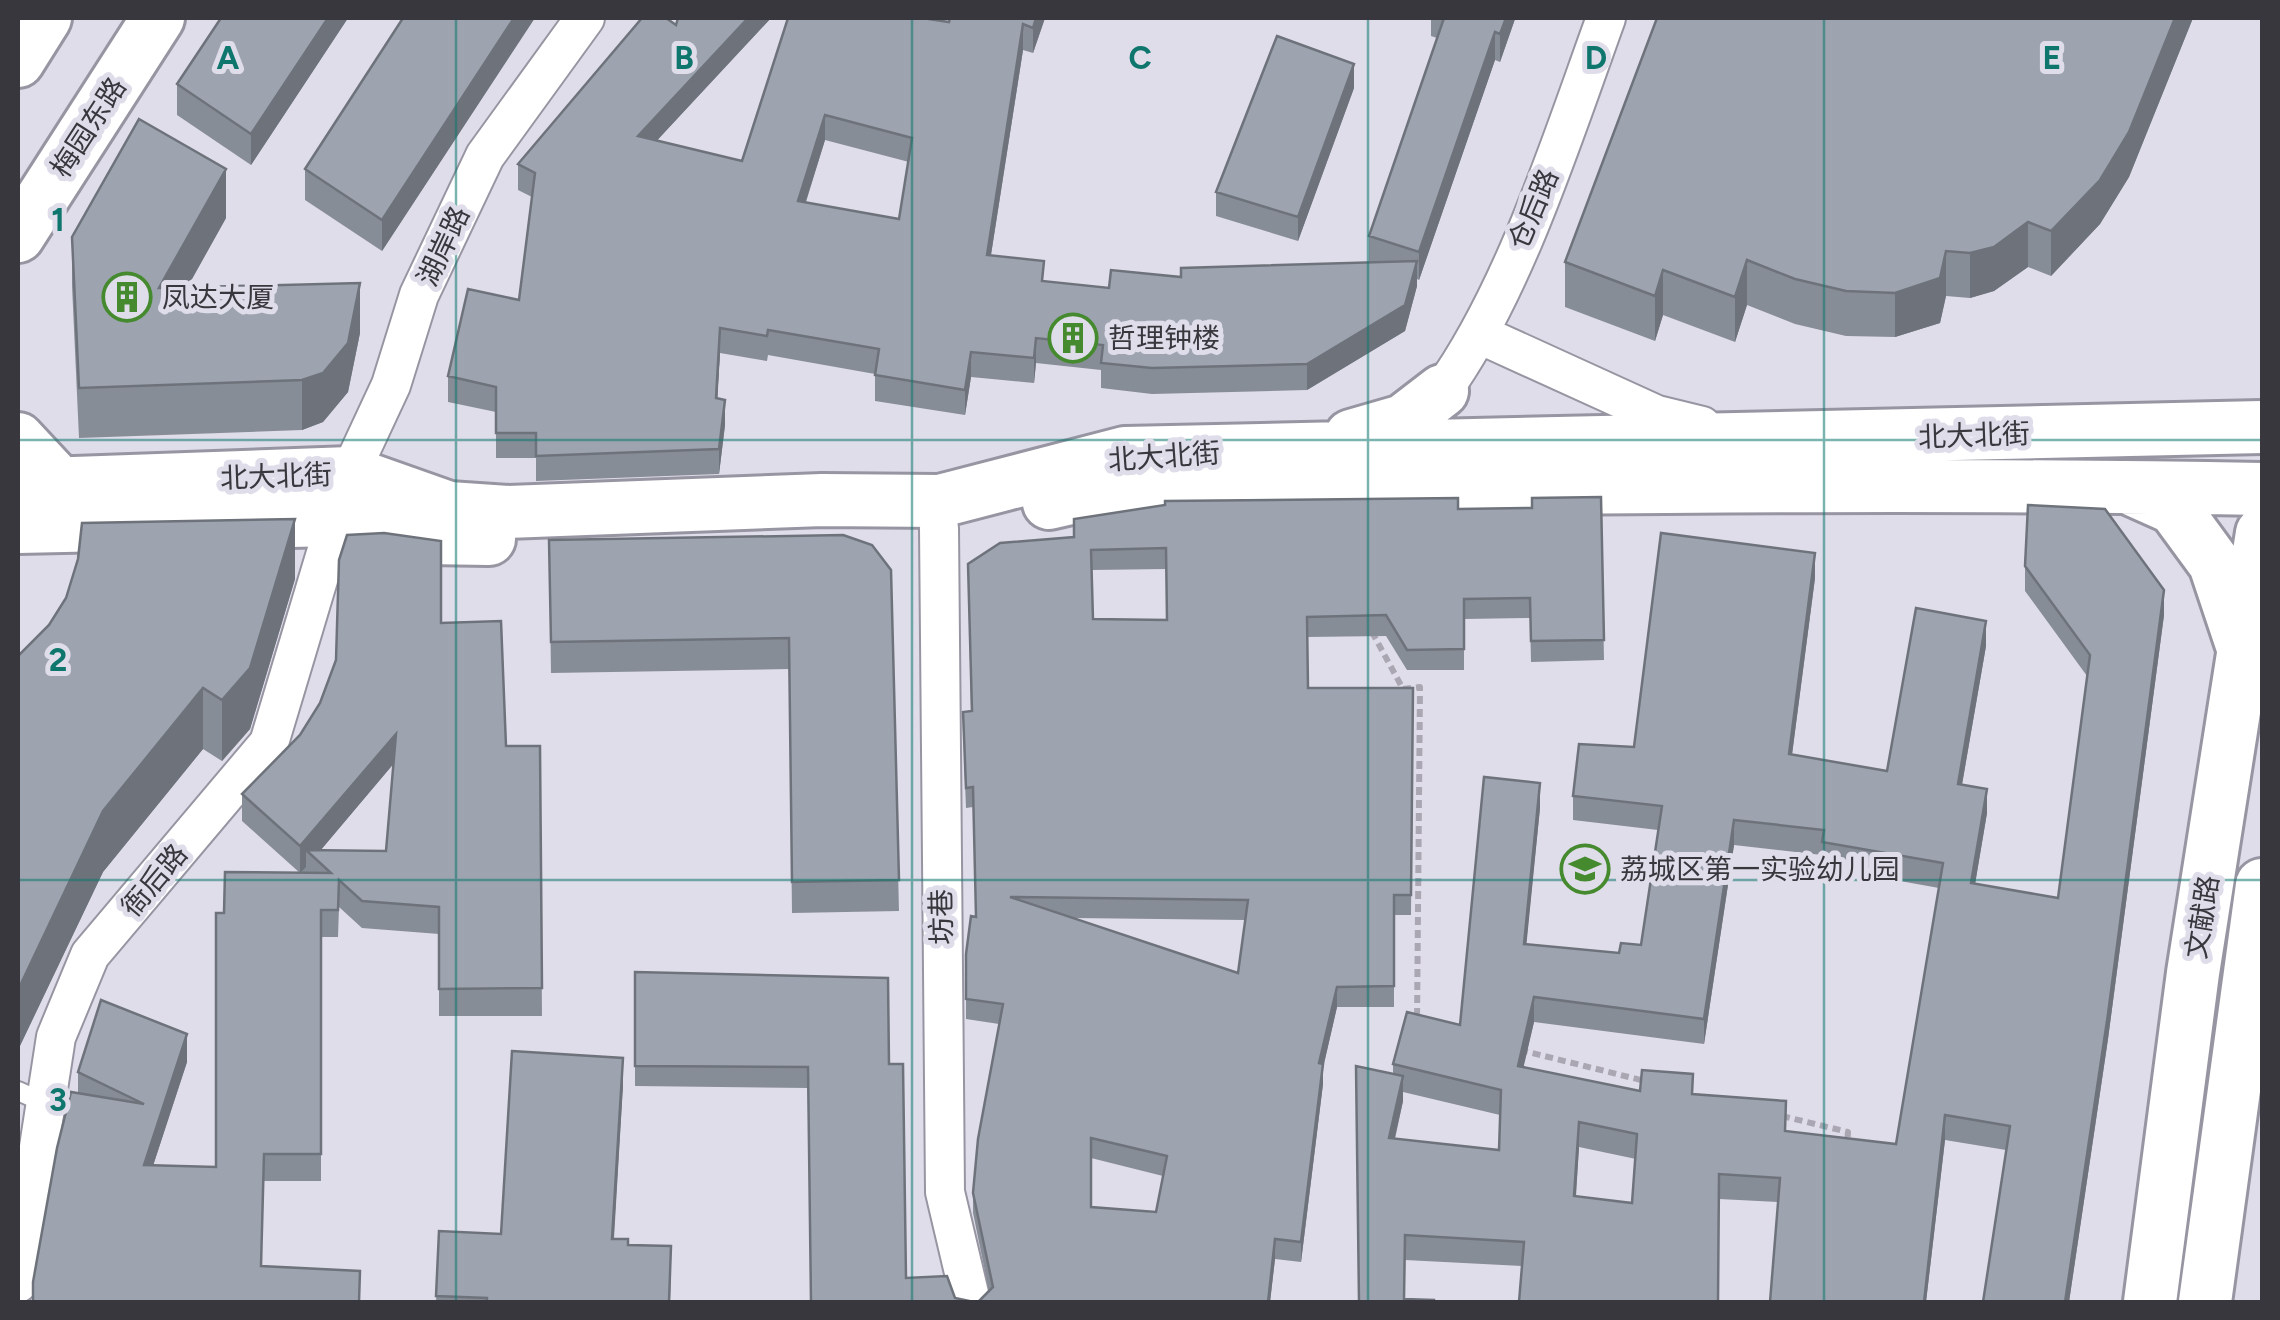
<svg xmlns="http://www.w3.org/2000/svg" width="2280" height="1320" viewBox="0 0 2280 1320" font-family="Figtree,'Noto Sans SC',sans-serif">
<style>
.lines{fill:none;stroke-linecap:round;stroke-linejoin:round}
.lane-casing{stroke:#9895a2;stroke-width:22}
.street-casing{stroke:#9895a2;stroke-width:42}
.secondary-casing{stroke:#9895a2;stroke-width:58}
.path{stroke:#aaa7b3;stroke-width:6;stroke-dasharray:8 5;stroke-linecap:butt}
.lane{stroke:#fff;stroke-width:18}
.street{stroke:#fff;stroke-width:38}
.secondary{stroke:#fff;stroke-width:52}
.wall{fill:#878d97;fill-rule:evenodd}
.shaded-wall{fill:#6e737b}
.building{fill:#9da4b0;stroke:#6e737b;stroke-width:2.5;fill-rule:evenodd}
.grid{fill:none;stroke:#0f766e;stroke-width:2.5;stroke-opacity:0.55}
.labels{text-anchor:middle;stroke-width:10;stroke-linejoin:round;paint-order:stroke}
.street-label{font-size:28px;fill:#38373d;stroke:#e0ddeb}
.poi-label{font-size:28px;fill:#38373d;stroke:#e0ddeb;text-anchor:start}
.grid-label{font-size:32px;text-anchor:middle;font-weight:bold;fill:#0f766e;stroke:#e0ddeb;stroke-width:10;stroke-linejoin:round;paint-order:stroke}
</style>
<rect width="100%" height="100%" fill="#e0ddeb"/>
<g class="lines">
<g class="lane-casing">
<path id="lane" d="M18,1091L45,1103"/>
</g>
<g class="street-casing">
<path id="street" d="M1479,334L1657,415L1702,426
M1442,391C1515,290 1563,136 1606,18
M939,528L945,1192L971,1302
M18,1283L56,1037L90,955L269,743L350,473L391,385L419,295L485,156L585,18"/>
</g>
<g class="secondary-casing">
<path id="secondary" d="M18,61L45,18
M18,236L158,18
M1351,436L1403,421L1442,391
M18,439L60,484
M18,485L350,473L449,508L507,512L822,500L940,501L1125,453L2262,427
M2127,487L2174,508L2215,564L2242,645
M1049,503L1097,492C1486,489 1874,482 2262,489
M18,527L337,520L427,538L489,539
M2150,1302L2193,973L2262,533
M2205,1302L2262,885"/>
</g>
<path class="path" d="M1372,632L1403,689L1420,687L1417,1023
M1520,1050L1649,1082
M1782,1116L1848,1132L1847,1147"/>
<use href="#lane" class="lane"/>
<use href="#street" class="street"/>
<use href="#secondary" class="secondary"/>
</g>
<path class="wall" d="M348,18L251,165L177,115V84Z
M771,18L657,140L742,161L949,22L950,18H1045L1033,53L1023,50L991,255L1044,282L1109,288L1181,277L1369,262V236L1437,38L1431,36V18H1515V19L1500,62L1495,60L1419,280L1417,279V286L1405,331L1307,390L1152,394L1101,388V370L1036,363L1034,383L971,377L965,415L875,401V374L768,355L767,361L720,353L717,399L725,425L719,474L536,481V458H496V412L448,402V376L519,300L532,197L518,190V164L676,25ZM825,140L909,162L899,219L806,202Z
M1657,18H2193L2129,177L2100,224L2051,276L2028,267L1994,291L1970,298L1946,296L1940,323L1895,337L1846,336L1795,324L1747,305L1735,342L1663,315L1655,341L1565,307V262Z
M532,21L382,251L305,200V169Z
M1354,88L1298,241L1216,216V192Z
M226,218L187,288L360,333L348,392L323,422L302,430L79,438L72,286V237Z
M1601,497L1604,660L1531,662L1530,618L1464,619V670H1407L1386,636L1307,637L1308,688H1413L1411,915H1394V1007H1337L1323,1068V1084L1301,1262L1275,1259L1270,1302H978L989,1291L973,1213V1193L999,1024L966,1019V954L976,917L973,807L966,808L964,756L963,712H971L968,564L1458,509L1532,508ZM1166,569L1167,620L1093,619L1092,570ZM1073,918L1245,920L1238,973ZM1091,1158L1163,1176L1156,1212L1091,1207Z
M549,540L891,570L899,911L792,913L789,669L551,673Z
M2025,566L2164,615L2108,1039L2069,1302H1983L2006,1150L1945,1140L1926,1302H1770L1778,1202L1719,1199L1522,1266L1405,1260L1358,1302L1393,1074V1064L1460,1025L1540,808L1526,944L1619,953L1641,945L1658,830L1573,820V796L1634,747L1815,578L1792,754L1887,771L1986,646L1962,784L1987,813L1975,884L2058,898L2087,676L2025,591ZM1734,845L1822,855V867L1939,888L1896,1144L1786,1131L1693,1094L1640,1091L1523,1067L1534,1022L1704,1044ZM1403,1092L1500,1115L1499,1150L1395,1139L1403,1101ZM1579,1147L1636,1159L1632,1203L1576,1197Z
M295,579L250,729L222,761L203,749L103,872L18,1050V656Z
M441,623L506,746H540L542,1016H439V934L362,928L339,907L338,937H321V1181H264L33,1302L78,1093V1072L187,1062L153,1166L216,1167L300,873L242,821V794ZM393,764L386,851H320Z
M635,972L888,978L811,1302L808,1088L635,1086Z
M623,1085L614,1239L628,1245L671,1273L670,1302H436L439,1231L501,1234Z"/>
<path class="shaded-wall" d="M328,18H348L251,165V134Z
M514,18H535L382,251V220Z
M748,18H771L638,161V136Z
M1036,18H1045L1033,53V28Z
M1506,18H1515V19L1500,62V34Z
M2175,18H2193L2129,177L2100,224L2051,276V231Z
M1023,24V50L987,280V255Z
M1495,32V60L1419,280V252Z
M1354,64V88L1298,241V217Z
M825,115V140L798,226V201Z
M226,169V218L159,338V288Z
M2028,222V267L1994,291L1970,298V253Z
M1946,251V296L1940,323L1895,337V293Z
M1747,260V305L1735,342V297Z
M1417,261V286L1405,331L1307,390V364Z
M1663,270V315L1655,341V296Z
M360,283V333L348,392L323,422L302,430V380Z
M720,328V353L716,424V398Z
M1036,338V363L1034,383V358Z
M971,352V377L965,415V390Z
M725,400V425L719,474V449Z
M295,519V579L250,729L222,761V700Z
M1815,553V578L1789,778V754Z
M2164,590V615L2108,1039L2069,1302H2065Z
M1986,621V646L1958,808V784Z
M203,688V749L103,872L18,1050V990L103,811Z
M396,734V761L314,858L306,850V867L300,873V846Z
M1540,783V808L1524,969V944Z
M1987,789V813L1971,908V883Z
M1734,820V845L1704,1044V1019Z
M1337,987V1007L1323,1068V1084L1301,1262V1242L1319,1063Z
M1534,997V1022L1518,1091V1066Z
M187,1034V1062L144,1193V1165Z
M623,1058V1085L612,1265V1239Z
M1403,1076V1101L1389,1163V1138Z
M1945,1115V1140L1926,1302H1924Z
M1579,1122V1147L1574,1221V1196Z
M1275,1239V1259L1270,1302H1268Z"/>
<path class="building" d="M221,18H328L251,134L177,84Z
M403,18H514L382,220L305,169Z
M642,18H666L676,25L678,18H748L638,136L742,161L788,18H922L949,22L950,18H1036L1033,28L1023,24L987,255L1044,261L1042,281L1109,288L1111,270L1181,277V268L1417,261L1405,305L1307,364L1152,368L1101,363L1103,345L1036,338L1034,358L971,352L965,390L875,375L879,349L768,330L767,336L720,328L716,398L725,400L719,449L536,456V433H496V387L448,376L468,289L519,300L535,173L518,164ZM825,115L912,138L899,219L798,201Z
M1444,18H1506L1500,34L1495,32L1419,252L1369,236Z
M1657,18H2175L2129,132L2100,180L2051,231L2028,222L1994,247L1970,253L1946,251L1940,278L1895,293L1846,291L1795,279L1747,260L1735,297L1663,270L1655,296L1565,262Z
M1277,36L1354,64L1298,217L1216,192Z
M139,119L226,169L159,288L360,283L348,343L323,373L302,380L79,388L72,237Z
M1601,497L1604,640L1531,641L1530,598L1464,599V649L1407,650L1386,615L1307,617L1308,688H1413L1411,895H1394V986L1337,987L1319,1063L1323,1064L1301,1242L1275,1239L1268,1302H978L993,1287L973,1193L978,1139L1003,1004L966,999V954L971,916L976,917L973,787L966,788L964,736L963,712L972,711L968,564L1000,543L1074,537V519L1165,505V501L1458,498V509L1532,508V498ZM1166,548L1167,620L1093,619L1091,550ZM1010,897L1248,900L1238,973ZM1091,1138L1167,1156L1156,1212L1091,1207Z
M2028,505L2105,509L2164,590L2108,1014L2065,1302H1983L2010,1126L1945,1115L1924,1302H1770L1780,1178L1719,1174L1718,1302H1519L1524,1242L1405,1235L1404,1299L1434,1300V1302H1359L1356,1066L1403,1076L1389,1138L1499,1150L1501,1090L1393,1064L1407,1012L1460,1025L1484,777L1540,783L1524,944L1619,953L1621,943L1641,945L1662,806L1573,796L1579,744L1634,747L1661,533L1815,553L1789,754L1887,771L1916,608L1986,621L1958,784L1987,789L1971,883L2058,898L2090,655L2025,566ZM1734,820L1824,830L1822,842L1943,863L1896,1144L1785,1131L1786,1101L1692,1094L1693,1074L1642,1070L1640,1091L1518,1066L1534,997L1704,1019ZM1579,1122L1637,1134L1632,1203L1574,1196Z
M295,519L250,668L222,700L203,688L103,811L18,990V656L49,625L66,598L78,559L82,523Z
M384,533L441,541V623L501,621L506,746H540L542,988L439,989V907L362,901L339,880L338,910H321V1154H264L261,1266L360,1271L359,1302H33V1282L57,1148L71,1092L144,1104L78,1072L101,1000L187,1034L144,1165L216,1167V913H224L225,872L331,873L306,850L386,851L396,734L300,846L242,794L300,735L320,703L336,660L339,560L347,535Z
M843,535L872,545L891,570L899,880L792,882L789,638L551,642L549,540Z
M635,972L888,978L889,1064H903L906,1278L947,1276L955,1298L974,1302H811L808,1067L635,1066Z
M512,1051L623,1058L612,1239H628V1245L671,1246L669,1302H487V1298L436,1296L439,1231L501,1234Z"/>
<path class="grid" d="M456,18V1302M912,18V1302M1368,18V1302M1824,18V1302M18,440H2262M18,880H2262"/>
<defs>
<g id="building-ring" transform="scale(2.5)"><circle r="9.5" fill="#e0ddeb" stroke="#458a2e" stroke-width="1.5"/><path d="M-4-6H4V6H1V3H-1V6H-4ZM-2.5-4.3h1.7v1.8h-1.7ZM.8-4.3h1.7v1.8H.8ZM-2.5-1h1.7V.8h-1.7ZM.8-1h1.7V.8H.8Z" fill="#458a2e"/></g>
<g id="school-ring" transform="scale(2.5)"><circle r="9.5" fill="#e0ddeb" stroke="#458a2e" stroke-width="1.5"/><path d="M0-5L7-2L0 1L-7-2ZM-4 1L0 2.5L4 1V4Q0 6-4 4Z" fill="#458a2e"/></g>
</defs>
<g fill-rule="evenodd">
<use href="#building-ring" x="127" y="297"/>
<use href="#building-ring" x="1073" y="338"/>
<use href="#school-ring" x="1585" y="869"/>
</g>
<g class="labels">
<g class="street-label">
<text transform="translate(88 127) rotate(-57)" y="10">梅园东路</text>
<text transform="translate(1533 209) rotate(-67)" y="10">仓后路</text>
<text transform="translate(443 246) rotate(-65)" y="10">湖岸路</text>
<text transform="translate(1974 435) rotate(-2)" y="10">北大北街</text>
<text transform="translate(1164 456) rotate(-4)" y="10">北大北街</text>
<text transform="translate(276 476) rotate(-2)" y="10">北大北街</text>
<text transform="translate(154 880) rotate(-50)" y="10">衙后路</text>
<text transform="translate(941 917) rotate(-91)" y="10">坊巷</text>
<text transform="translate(2202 917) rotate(-81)" y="10">文献路</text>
</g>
<g class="poi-label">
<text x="162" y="307">凤达大厦</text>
<text x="1108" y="348">哲理钟楼</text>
<text x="1620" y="879">荔城区第一实验幼儿园</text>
</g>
</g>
<g class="grid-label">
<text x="228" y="69">A</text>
<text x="684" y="69">B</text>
<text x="1140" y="69">C</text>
<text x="1596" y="69">D</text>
<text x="2052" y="69">E</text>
<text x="58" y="231">1</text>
<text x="58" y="671">2</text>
<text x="58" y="1111">3</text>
</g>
<rect width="2280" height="1320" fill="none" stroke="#38373d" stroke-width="40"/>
</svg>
